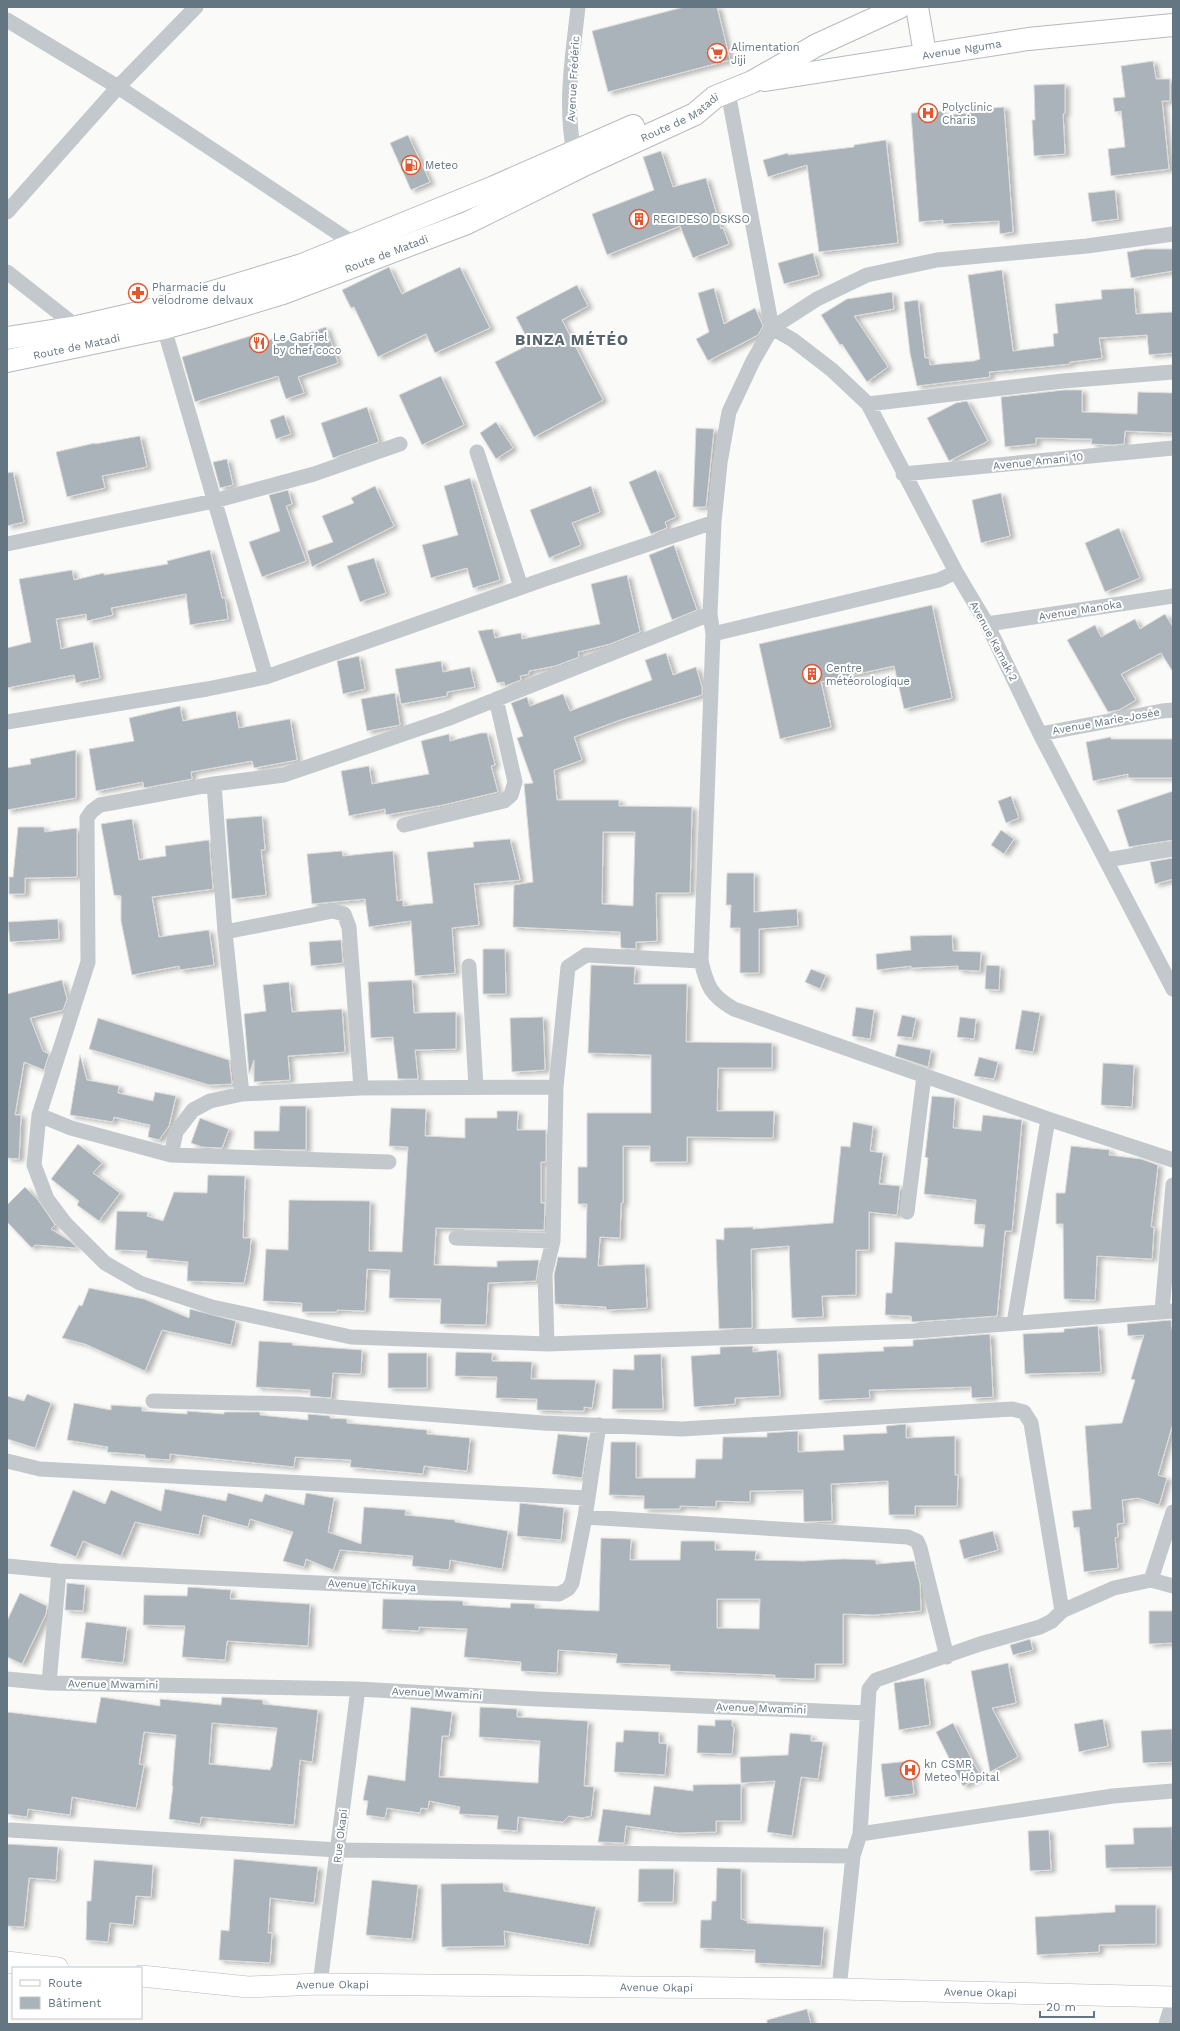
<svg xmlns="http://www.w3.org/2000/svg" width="1180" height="2031" viewBox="0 0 1180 2031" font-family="'Work Sans',sans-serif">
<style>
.building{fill:#aab3b9;stroke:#dcdcda;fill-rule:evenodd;filter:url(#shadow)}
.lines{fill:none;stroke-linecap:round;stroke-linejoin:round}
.secondary-casing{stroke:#b3babf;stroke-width:22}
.primary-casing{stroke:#b5babe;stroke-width:24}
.street{stroke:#c3c8cc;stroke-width:15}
.secondary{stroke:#fff;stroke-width:21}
.primary{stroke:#fff;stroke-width:22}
.labels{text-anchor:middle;stroke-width:4;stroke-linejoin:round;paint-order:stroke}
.poi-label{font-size:11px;fill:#657683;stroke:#fff;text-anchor:start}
.street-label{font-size:11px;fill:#657683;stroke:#fff}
.district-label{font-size:15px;font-weight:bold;letter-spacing:1px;fill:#57646e;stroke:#fff}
</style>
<defs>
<filter id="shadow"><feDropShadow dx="4.5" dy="2.5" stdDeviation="2" flood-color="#0004"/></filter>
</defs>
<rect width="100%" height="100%" fill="#fafaf8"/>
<path class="building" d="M684,7H717L730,60L608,92L592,31Z
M1153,61L1156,79H1170V101H1162L1169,169L1111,176L1108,149L1125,147L1121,111L1115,112L1113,98L1125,97L1121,66Z
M1065,84V113L1063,114L1065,154L1034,156L1032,120H1035L1034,85Z
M1004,107L1013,232L1000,234L999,221L943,224V220L919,222L911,113L943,111L944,115L981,112V109Z
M408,135L430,182L411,190L390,143Z
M886,140L898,243L819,252L807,165L768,177L763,160L788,153V155L854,147V145Z
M661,151L673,187L706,178L721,229L723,228L729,244L693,258L680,226L607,255L592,214L654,190L643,157Z
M1115,190L1118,219L1092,222L1088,193Z
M1145,249H1173V271L1131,278L1127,252Z
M813,253L819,275L784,284L778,263Z
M389,267L402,294L460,267L490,328L435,353L426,334L378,357L354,307L351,308L342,290Z
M1002,270L1013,351L1054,346L1053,334L1058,333L1055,304L1102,299L1101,290L1134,288L1136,314L1173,312V353L1149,355L1147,335L1099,338L1102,358L1070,362V364L989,372L990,377L917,386L910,353L904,302L918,300L925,358H929L930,365L974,361L980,359L968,275Z
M577,285L588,306L562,320L603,400L534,437L495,362L530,344L516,317Z
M714,288L724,324L755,308L763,326L758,335L708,361L696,339L709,332L698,293Z
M892,292L894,309L854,316L888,367L867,382L842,344L840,345L821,315L847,299Z
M326,327L338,363L298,377L304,393L286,399L278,376L195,402L182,357L260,333L262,342L275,338L276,344Z
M441,376L464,425L422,445L399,395Z
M1064,390H1082V412L1137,414L1138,392L1173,393V433L1125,431L1124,444L1112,445L1091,444L1092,439L1036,438V444L1005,447L1001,397Z
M967,401L988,441L949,461L927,418L956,403Z
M367,407L379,442L333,458L321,423Z
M284,415L291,434L276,439L270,420Z
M496,422L513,448L496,459L480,433Z
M696,428L714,429L706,507H693Z
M140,436L147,467L102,476L105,488L67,497L56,452L95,443V444Z
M227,459L233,485L220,488L213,462Z
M656,470L676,517L665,522L667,528L651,534L629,482Z
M13,472L24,522L7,526V473Z
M470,478L500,580L473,588L467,568L431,578L422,545L458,535L444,486Z
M375,486L394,526L312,567L307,551L333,542L322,516L354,503L351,498Z
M591,486L600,512L572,523L581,545L549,558L530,510Z
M288,490L292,504L286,506L306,561L262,577L249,542L280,531L269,495Z
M1001,493L1010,536L981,543L972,500Z
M1119,528L1140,578L1105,592L1085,543Z
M674,545L697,610L672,620L649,555Z
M210,550L222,598H225L228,619L190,625L186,594L111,608L113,615L87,621L86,614L56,619L61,649L93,642L100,678L76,683L74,675L7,688V648L31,642L19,579L72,570L74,580L104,573V575L168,564L167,561Z
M374,558L386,593L360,602L347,566Z
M627,575L640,632L610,644L578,652L579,657L555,666L529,671V674L520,676L521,680L505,686L504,682L497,683L478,631L493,629L495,638L521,633L522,639L600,624L591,584Z
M932,605L952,698L904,709L894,666L821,682L831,727L780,739L759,644Z
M1165,614L1173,627V672L1161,653L1121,674L1136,700L1119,710L1108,712L1067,640L1095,625L1101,637L1135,619L1140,629Z
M666,653L673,675L696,667L702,687V695L623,719L574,737L582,760L554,770L557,800H619V806L692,807L690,893H656L657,941L636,942V949L621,948L620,932L513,927L514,885L533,882L524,784L533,783L517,738L523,736L511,703L527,697L530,706L563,694L570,711L652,680L645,660ZM603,832H635L633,906L602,904Z
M359,656L365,689L343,694L337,661Z
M441,661L443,672L470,667L475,687L447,692V696L401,704L395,669Z
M395,693L400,725L367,731L361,699Z
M180,706L183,721L236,711L239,728L290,719L297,760L254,768L252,761L191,772L192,779L144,788L143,782L96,791L89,749L134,741L129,718Z
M481,733H487L495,765L491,766L498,792L443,805L386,815L385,809L349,816L341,771L369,766L372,784L429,774L421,741L449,734L450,741Z
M1111,737V739H1173V778H1128V774L1093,781L1086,742Z
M76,750V798L7,810V768L31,764L30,759Z
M1173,791V840L1129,847L1117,810Z
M1011,796L1019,818L1006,823L998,801Z
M262,816L265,850H261L266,895L232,899L226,819Z
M132,819L139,860L166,856L165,846L209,840L213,889L152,897L159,937L209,930L214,965L180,970L179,966L132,975L121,921V896L114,895L101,824Z
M18,827H44L45,832L77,828V877L25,878V894H9V877H13Z
M1001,830L1014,839L1004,854L991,845Z
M510,839L520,880L474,884L479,925L452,928L455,973L415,976L411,921L369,927L365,899L312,904L307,854L342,851L343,856L393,851L397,901L403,900V906L433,903L427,852L474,847L473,842Z
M1173,858V879L1155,884L1150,862Z
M727,873H754V912L797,909L798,926L759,929V973H740V928H730L731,905H726Z
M58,919L59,939L10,942L8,922Z
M952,935L953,951L981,952L980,971L958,970V966L911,968V966L877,970L876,954L911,950L910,936Z
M341,940L343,963L311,966L309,942Z
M483,949H505L506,994H483Z
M591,965L635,967L634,984H687L686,1042L772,1043V1068H718L717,1111H774L773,1138L687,1137V1162H650V1146H623V1203H621L620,1238L600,1237L598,1266L645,1264L647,1308L606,1310V1307L555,1304L554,1275L558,1257L586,1258L587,1204H578V1167H587V1113H651V1055L588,1053Z
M986,965L1000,966L999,990L985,989Z
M811,969L826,975L820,989L805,982Z
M62,980L67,999L63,1010L30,1018L43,1051L49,1054L44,1070L24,1062L15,1115H21L19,1159L7,1158V994Z
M412,980L414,1013L456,1012V1049L415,1050L418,1079H398L393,1037L371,1038L368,982Z
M289,982L292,1012L342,1009L345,1052L288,1056L290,1080L254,1082V1060L249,1074L244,1014L266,1011L263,985Z
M856,1007L874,1010L870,1039L852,1036Z
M1022,1010L1040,1013L1033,1052L1015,1049Z
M902,1015L916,1018L912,1038L897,1036Z
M543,1017L545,1070L512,1072L510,1018Z
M960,1017L976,1019L974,1039L957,1037Z
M98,1018L229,1060L232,1084L209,1085L89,1049Z
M898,1044L931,1050L928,1067L895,1056Z
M80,1055L87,1080L119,1086L118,1093L153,1101L155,1092L176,1096L169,1126L159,1140L148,1137L150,1125L114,1117L113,1122L70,1115Z
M979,1057L998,1062L994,1079L974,1076Z
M1103,1063L1134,1065L1132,1107L1101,1105Z
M932,1096L955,1098L953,1128L981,1131L983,1115L1022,1120L1012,1231H1005L997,1316L912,1322L911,1316L885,1315L886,1293H892L895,1242L983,1247L985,1225L974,1224L976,1200L924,1194L928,1158L925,1157Z
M280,1106H306V1150L254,1149V1131H279Z
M391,1108L426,1109L425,1136L465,1138V1118H497V1111H518L517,1130H546V1162H541V1203H545L544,1230L436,1228L434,1265L497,1267V1261L539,1260L536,1281L488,1283L486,1325L440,1324L441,1299L389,1298L390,1270L367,1269L365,1311L337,1310V1312H302V1303L263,1301L266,1249L288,1250L289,1200L370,1201L369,1251L402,1252L408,1147L389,1146Z
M200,1118L229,1129L222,1148L202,1147L191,1143Z
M853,1122L873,1126L870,1151L883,1153L879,1184L900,1186L897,1215L869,1212V1250H856V1295L822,1296L823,1317L792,1318L789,1246L751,1249L752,1328L719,1329L716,1239L724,1240V1228L753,1227V1229L833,1223L841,1146L850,1147Z
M78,1144L102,1163L93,1173L120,1193L99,1221L77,1205L79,1201L51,1179Z
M1071,1146L1110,1150L1109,1155L1141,1159L1158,1165L1151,1227H1154L1152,1259L1097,1256L1095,1300L1064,1299L1063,1224H1056V1193H1065Z
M208,1175L245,1176L243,1238H251L250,1253L244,1283L187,1281L188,1262L146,1258L147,1251L115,1250L117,1211L148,1212L147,1216L163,1221L174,1192L207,1193Z
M25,1187L38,1200L55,1225L51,1229L70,1241L77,1248L35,1245L32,1248L7,1222V1205Z
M89,1288L144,1299L189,1318L190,1309L236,1321L231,1345L162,1330L145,1371L85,1344L62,1338L79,1305L82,1306Z
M1171,1320L1173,1336V1423L1158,1475L1167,1478L1159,1505L1138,1498L1122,1500L1124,1523L1117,1524L1118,1537L1115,1538L1118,1568L1084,1572L1079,1527L1074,1528L1072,1511L1091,1509L1085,1426L1122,1423L1135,1380L1131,1379L1144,1335L1128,1336L1127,1324Z
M1098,1326L1101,1372L1025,1374L1023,1334L1064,1332V1329Z
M990,1334L993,1397L972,1398L971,1387L869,1390L870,1398L819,1400L818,1354L884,1351L883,1347L913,1346V1340Z
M259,1341L293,1343L292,1345L362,1350L361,1374L333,1373L331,1398L310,1396V1390L256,1387Z
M753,1346V1352L777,1350L780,1396L735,1398V1404L694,1407L691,1356L720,1354V1347Z
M456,1352L492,1353V1361L532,1362L531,1379L596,1380L592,1408L584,1407V1411L537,1410V1399L496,1398L497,1377L455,1376Z
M388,1353H427V1388H388Z
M661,1354L663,1409H612L613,1369L634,1370V1355Z
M27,1394L51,1403L35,1448L7,1439V1396L24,1401Z
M74,1403L111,1410V1405L142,1407V1411L187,1414V1411L224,1414V1412H260V1415L308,1420V1414L330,1416V1418L347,1419V1423L427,1430V1434L470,1438L467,1471L424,1466L423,1474L350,1467L351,1460L295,1457L294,1467L170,1454V1460L145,1458V1455L107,1452L108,1447L67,1440Z
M906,1424V1438L955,1436V1475H958L957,1506H915V1515H889L888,1481L831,1484L832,1521L804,1522L803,1490L750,1491V1502L716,1501V1507L680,1506V1509H644V1496L609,1495L611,1442H636V1478H695L696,1459H722L723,1437H767V1433L798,1431V1452L844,1450L843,1435L887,1433L886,1426Z
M558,1434L588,1437L582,1478L552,1474Z
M165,1489L226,1501L228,1493L262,1502L265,1494L304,1505L306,1493L334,1498L328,1532L361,1544L364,1507L406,1510L405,1515L455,1520V1522L508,1531L502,1569L450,1560L449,1570L412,1566L413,1556L340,1550L333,1570L306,1559L304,1567L283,1561L293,1532L250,1519L248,1527L203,1515L199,1535L135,1522L121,1556L83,1541L76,1557L50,1546L73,1490L105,1504L111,1490L161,1511Z
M520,1503L564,1508L561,1540L517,1536Z
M993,1531L998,1550L964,1559L959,1540Z
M601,1538L631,1539L630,1560H680L681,1541H715V1550L756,1551L755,1560L803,1561L843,1559L876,1560V1564L914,1561L920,1584L921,1611L874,1615L843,1614V1664H815V1679L775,1678V1675L670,1671V1665L616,1663L617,1654L558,1650L557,1673L521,1671V1662L464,1657L467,1629L419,1627V1631L382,1629L383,1599L463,1601V1605L510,1608L511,1603L535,1604V1608L599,1611ZM717,1599H760L759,1629L717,1628Z
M67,1583L85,1585L83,1611L65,1610Z
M188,1587L231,1590L230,1599L310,1604L308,1646L227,1641L225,1660L182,1657L185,1626L143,1625L144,1595L187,1596Z
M20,1593L47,1606L46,1614L22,1664L7,1657V1621Z
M1149,1611H1173V1643L1149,1644Z
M86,1622L127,1627L123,1663L81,1658Z
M1030,1639L1033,1650L1013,1655L1010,1645Z
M1008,1663L1016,1703L992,1708L1018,1757L990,1772L971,1671Z
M924,1678L930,1725L899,1730L894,1683Z
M101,1697L160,1706V1699L221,1705L222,1697L263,1700V1704L318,1710L312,1762L300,1760L294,1825L201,1817L200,1824L169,1819L173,1786H172L176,1735L144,1732L139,1764L144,1765L136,1808L72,1797L70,1815L28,1809L27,1817L7,1814V1712L96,1723ZM212,1723L277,1728L272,1767H271L270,1770L209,1764Z
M411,1707L452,1712L449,1736H442L439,1777L538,1783L540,1741L479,1737L480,1707L517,1709V1717L588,1721L584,1786L594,1787L591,1816L582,1818L569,1816L563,1822L518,1817L517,1831L497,1829L498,1816L459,1814L460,1807L429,1801L428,1809L421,1808L420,1813L387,1808L385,1818L366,1815L368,1801L363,1800L368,1775L405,1781Z
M1103,1719L1108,1746L1079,1752L1074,1724Z
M715,1720H732V1726L734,1727L732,1754L697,1753L698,1725L715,1726Z
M953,1723L981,1777L963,1786L936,1732Z
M1172,1729L1173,1762L1143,1763L1141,1731Z
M624,1730L659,1732V1743L667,1744L665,1775L614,1772L616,1742H623Z
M790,1733L811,1735V1741L823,1742L818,1779L801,1777L792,1836L767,1832L775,1781L741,1783L740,1757L788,1755Z
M910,1761L914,1794L885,1797L881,1764Z
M741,1784V1821H716V1832L678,1833L626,1826L624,1843L598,1842L603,1809L650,1815L654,1786L693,1791V1785Z
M1172,1827L1173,1867L1106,1868L1105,1845L1134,1844L1133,1828Z
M1049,1830L1051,1870L1030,1871L1028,1831Z
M7,1844L58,1847L56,1880L29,1878L24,1927L7,1926Z
M234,1859L318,1867L314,1903L270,1898L268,1933H272L270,1963L219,1960L221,1930L229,1931Z
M94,1860L153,1865L151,1897L136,1896L133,1925L110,1923L108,1942L86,1940L87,1901H91Z
M717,1868L741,1869V1919L747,1921V1923L824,1927L821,1966L755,1963V1950L700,1948L701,1920H711L712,1901H716Z
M639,1869H674L673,1902H638Z
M372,1880L418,1885L412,1939L366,1935Z
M503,1883L504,1891L596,1907L589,1945L504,1931L505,1946L442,1947L441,1884Z
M1115,1905H1156V1944L1099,1945V1952L1037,1955L1035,1917L1115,1912Z
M807,2009L811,2024H767V2020Z"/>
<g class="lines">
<g class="secondary-casing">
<g id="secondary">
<path d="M7,1962L58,1968"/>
<path id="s1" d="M141,1976L248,1987L320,1984L839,1989L1173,1997"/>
</g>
</g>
<g class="primary-casing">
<g id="primary">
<path d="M917,7L925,54"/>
<path id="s2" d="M765,80L1028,39L1173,25"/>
<path d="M7,338L77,327L160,308L302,265L494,187L633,126"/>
<path id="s3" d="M7,361L164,328L204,317L283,293L467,223L586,164L695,114L715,97L752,82L817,45L900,7"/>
</g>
</g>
<path class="street" d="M7,20L118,87L356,245
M728,92L772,328L753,361L729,412L720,463L714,522L710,614L713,634L701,961C707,986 711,996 734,1009L1048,1119L1173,1160
M574,152C564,104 573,55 578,7
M7,212L118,87L196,7
M1173,234L1087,246L937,260L867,275L817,299L772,328L793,340L832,370L868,404L956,572L987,624L1040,734L1173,989
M7,272L77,327L80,332
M164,328L266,677
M868,404L1063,381L1173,372
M477,452L521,587
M903,474L1173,448
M7,544L214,501L314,474L400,444
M710,614L447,719L284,775L214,784L100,805L92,811L87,818L88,962L39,1115L34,1165L47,1199L65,1223L105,1263L140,1283L212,1307L351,1337L547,1344L916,1331L1173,1311
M987,624L1173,596
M713,634L939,580L956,572
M7,722L207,689L266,677L545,579L714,522
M1040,734L1162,711L1173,710
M214,784L225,932
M404,825L504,801L511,795L515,782L496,699
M1106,860L1173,849
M469,966L476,1087
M242,1094L225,932L333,911L344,914L349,927L361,1088
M39,1115L71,1128L171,1155L176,1132L193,1110L210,1101L242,1094L361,1088L556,1087
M171,1155L389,1162
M907,1212L924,1076
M456,1238L553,1241
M1162,1311L1173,1185
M1014,1323L1048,1119
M547,1344L545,1274L553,1241L556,1087L568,967L586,955L701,961
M153,1401L296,1404L543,1423L682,1429L1012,1409L1024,1412L1031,1423L1062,1611
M7,1461L40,1469L587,1498
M585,1517L908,1537L917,1541L920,1548L947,1657
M7,1566L59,1571L559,1594L568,1589L572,1583L585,1517L599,1425
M1151,1580L1173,1512
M7,1679L49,1683L358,1689L537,1699L867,1713
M49,1683L59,1571
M10,1830L338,1850L853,1856
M860,1834L1113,1796L1173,1791
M320,1984L358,1689
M839,1989L853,1856L860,1834L869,1689L876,1680L980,1644L1040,1627L1052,1621L1062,1611L1114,1588L1151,1580L1173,1586
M1166,2024L1173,2001"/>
<use href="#secondary" class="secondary"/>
<use href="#primary" class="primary"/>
</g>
<defs>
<g id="supermarket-ring" transform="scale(1)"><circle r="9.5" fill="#fff" stroke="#e4572e" stroke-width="1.5"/><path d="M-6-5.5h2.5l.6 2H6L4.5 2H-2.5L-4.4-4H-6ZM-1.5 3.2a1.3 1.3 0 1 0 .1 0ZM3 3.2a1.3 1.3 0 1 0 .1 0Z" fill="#e4572e"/></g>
<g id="hospital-ring" transform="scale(1)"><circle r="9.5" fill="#fff" stroke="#e4572e" stroke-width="1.5"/><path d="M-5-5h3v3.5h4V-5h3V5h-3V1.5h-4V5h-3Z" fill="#e4572e"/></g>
<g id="fuel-ring" transform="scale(1)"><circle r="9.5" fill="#fff" stroke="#e4572e" stroke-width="1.5"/><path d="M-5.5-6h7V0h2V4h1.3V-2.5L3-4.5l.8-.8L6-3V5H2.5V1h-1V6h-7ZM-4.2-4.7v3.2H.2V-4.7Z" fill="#e4572e"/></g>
<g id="building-ring" transform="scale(1)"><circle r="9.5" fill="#fff" stroke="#e4572e" stroke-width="1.5"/><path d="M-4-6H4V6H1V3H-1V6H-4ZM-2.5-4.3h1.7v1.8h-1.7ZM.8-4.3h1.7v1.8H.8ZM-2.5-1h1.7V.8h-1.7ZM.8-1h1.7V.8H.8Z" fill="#e4572e"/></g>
<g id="pharmacy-ring" transform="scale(1)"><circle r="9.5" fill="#fff" stroke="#e4572e" stroke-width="1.5"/><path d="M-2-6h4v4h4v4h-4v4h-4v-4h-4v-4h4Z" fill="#e4572e"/></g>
<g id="restaurant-ring" transform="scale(1)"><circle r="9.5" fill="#fff" stroke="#e4572e" stroke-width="1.5"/><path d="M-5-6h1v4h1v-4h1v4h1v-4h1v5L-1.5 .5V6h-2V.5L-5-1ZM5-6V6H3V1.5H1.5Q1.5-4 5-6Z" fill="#e4572e"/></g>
</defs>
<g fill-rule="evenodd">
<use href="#supermarket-ring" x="717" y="53"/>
<use href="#hospital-ring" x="928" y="113"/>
<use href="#fuel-ring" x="411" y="165"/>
<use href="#building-ring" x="639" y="219"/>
<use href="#pharmacy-ring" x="138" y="293"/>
<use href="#restaurant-ring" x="259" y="343"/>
<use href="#building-ring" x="812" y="674"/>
<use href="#hospital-ring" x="910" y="1770"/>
</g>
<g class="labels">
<g class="poi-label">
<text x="731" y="51">Alimentation<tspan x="731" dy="13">Jiji</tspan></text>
<text x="942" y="111">Polyclinic<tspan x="942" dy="13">Charis</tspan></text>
<text x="425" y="169">Meteo</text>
<text x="653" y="223">REGIDESO DSKSO</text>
<text x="152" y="291">Pharmacie du<tspan x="152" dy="13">velodrome delvaux</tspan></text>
<text x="273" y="341">Le Gabriel<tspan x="273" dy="13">by chef coco</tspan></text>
<text x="826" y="672">Centre<tspan x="826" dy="13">météorologique</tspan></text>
<text x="924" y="1768">kn CSMR<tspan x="924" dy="13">Meteo Hôpital</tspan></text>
</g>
<g class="street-label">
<text dy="4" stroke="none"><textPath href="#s2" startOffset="199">Avenue Nguma</textPath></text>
<text transform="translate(573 79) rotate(-87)" y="4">Avenue Frédéric</text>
<text dy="4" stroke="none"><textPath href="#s3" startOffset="719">Route de Matadi</textPath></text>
<text dy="4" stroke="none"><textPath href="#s3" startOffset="395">Route de Matadi</textPath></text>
<text dy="4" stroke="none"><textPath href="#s3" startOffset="71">Route de Matadi</textPath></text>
<text transform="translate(1038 461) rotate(-6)" y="4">Avenue Amani 10</text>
<text transform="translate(1080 610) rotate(-9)" y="4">Avenue Manoka</text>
<text transform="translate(994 641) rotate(62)" y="4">Avenue Kamak 2</text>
<text transform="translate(1106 721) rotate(-10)" y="4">Avenue Marie-Josée</text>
<text transform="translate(372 1585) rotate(3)" y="4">Avenue Tchikuya</text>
<text transform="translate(113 1684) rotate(1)" y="4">Avenue Mwamini</text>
<text transform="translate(437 1693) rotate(3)" y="4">Avenue Mwamini</text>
<text transform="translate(761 1708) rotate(2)" y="4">Avenue Mwamini</text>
<text transform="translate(340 1836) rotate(-83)" y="4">Rue Okapi</text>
<text dy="4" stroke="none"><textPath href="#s1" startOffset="192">Avenue Okapi</textPath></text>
<text dy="4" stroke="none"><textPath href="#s1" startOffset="516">Avenue Okapi</textPath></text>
<text dy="4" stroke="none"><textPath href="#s1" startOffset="840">Avenue Okapi</textPath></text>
</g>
<g class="district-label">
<text x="572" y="345">BINZA MÉTÉO</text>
</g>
</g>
<rect width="1180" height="2031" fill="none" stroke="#657683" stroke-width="16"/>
<rect x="12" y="1967" width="130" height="52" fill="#ffffff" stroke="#c1c8cd"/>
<rect x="20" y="1980" width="20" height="6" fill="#ffffff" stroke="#c1c8cd"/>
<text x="48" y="1987" font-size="12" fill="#657683">Route</text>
<rect x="20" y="1997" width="20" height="12" fill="#aab3b9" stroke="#c1c8cd"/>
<text x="48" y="2007" font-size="12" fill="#657683">Bâtiment</text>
<path d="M1040 2011v6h54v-6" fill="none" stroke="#657683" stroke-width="2"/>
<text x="1046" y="2011" font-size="12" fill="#657683" stroke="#ffffff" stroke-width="3" paint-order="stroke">20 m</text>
</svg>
